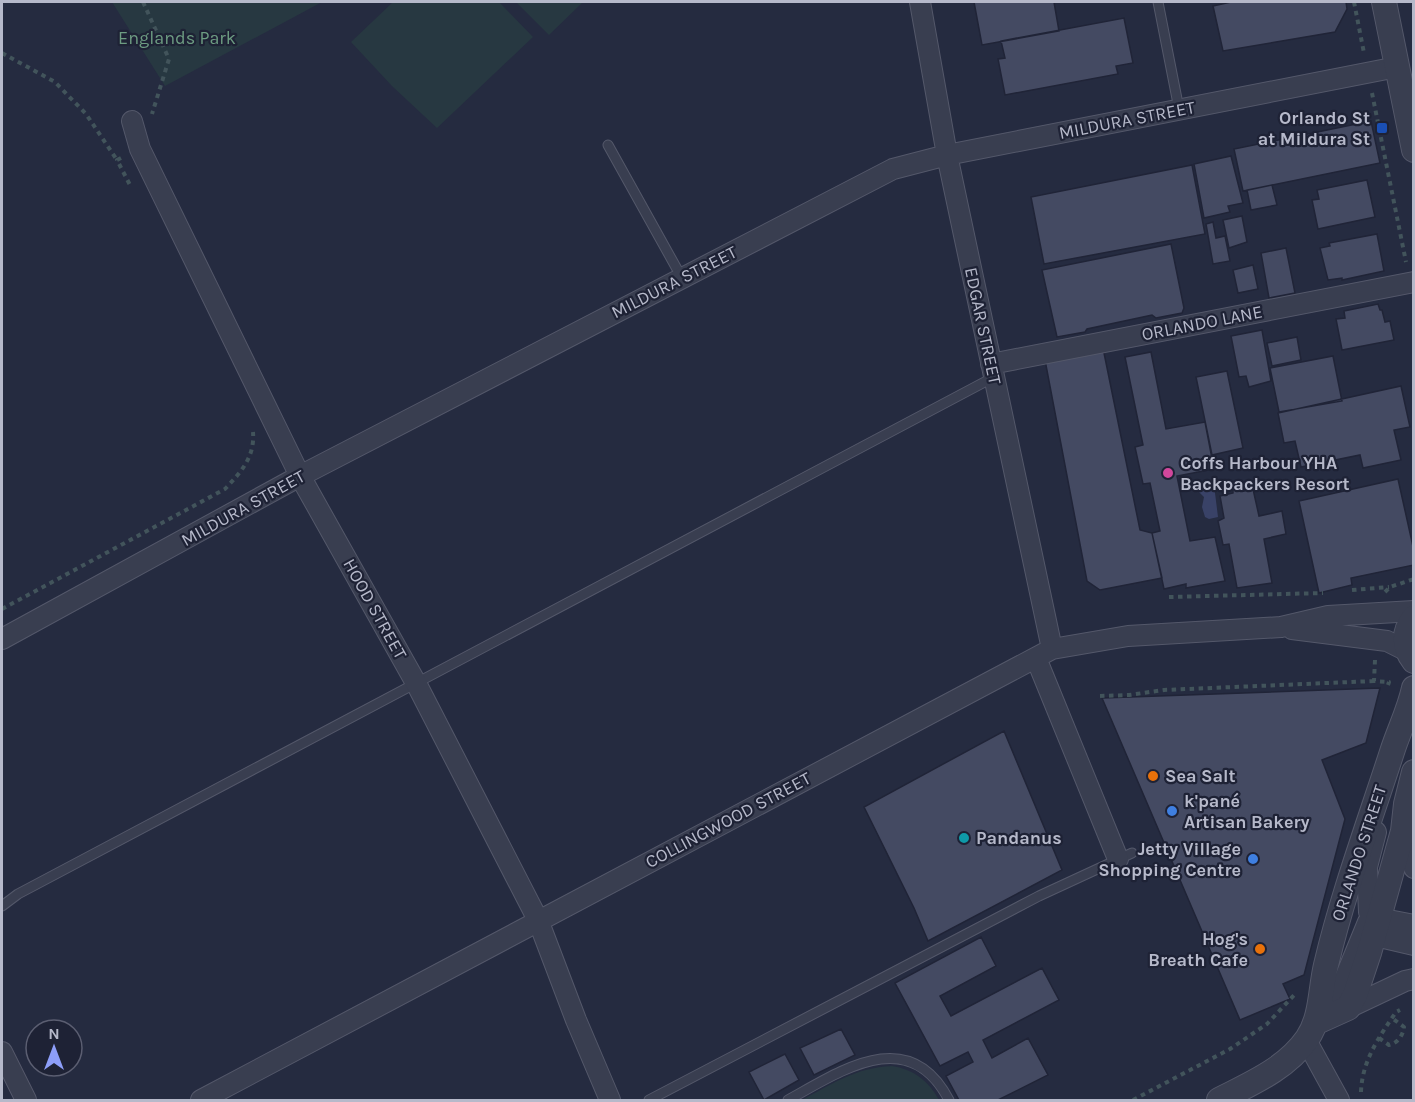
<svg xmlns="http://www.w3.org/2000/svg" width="1415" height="1102" viewBox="0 0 1415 1102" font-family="Karla,sans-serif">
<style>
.green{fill:#273841}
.water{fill:#394267}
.building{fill:#444a62;stroke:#202437;stroke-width:1.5}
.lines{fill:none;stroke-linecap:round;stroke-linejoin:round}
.service-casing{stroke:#54586a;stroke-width:11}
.minor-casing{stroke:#54586a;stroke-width:22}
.tertiary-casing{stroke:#54586a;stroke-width:26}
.path{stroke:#42545b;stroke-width:4;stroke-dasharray:4.5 4.5;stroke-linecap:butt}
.service{stroke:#393e50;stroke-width:9}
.minor{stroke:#393e50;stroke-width:20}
.tertiary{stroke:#393e50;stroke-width:24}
.transit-dot{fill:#1a4fb4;stroke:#1e2235;stroke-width:2}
.hotel-dot{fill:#d1479c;stroke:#1e2235;stroke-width:2}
.food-dot{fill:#e8710a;stroke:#1e2235;stroke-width:2}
.shop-dot{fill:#3f7fe0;stroke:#1e2235;stroke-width:2}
.culture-dot{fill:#0f9aa8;stroke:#1e2235;stroke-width:2}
.labels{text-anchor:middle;stroke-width:4.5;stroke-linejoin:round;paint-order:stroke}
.park-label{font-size:18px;fill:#6d9c82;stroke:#1e2235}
.poi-label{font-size:18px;font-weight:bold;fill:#b6b9ca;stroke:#1e2235;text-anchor:start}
.street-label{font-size:18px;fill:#b6b9ca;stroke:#1e2235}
</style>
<rect width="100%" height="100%" fill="#252b40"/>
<path class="green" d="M112,2H322L165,86Z
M393,2H499L533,37L437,128L392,86L351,42Z
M516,2H583L549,35Z
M892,1066C913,1069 929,1081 939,1100H802C834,1083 855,1068 892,1066Z"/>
<path class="water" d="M1211,483L1215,493L1218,517L1209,519L1205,517L1202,507L1204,497L1199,492L1200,485Z"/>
<path class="building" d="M974,2H1054L1059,31L982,45Z
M1231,2H1346L1347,9L1335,32L1223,51L1213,6Z
M1124,18L1133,63L1116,66L1118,74L1005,95L998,59L1005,58L1001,41Z
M1371,121L1380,163L1243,191L1234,149Z
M1231,156L1243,203L1228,206L1230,212L1204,218L1194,164Z
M1192,165L1205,234L1044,264L1031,197Z
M1367,180L1375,217L1318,229L1312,200L1319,199L1317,190Z
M1272,185L1277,205L1251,210L1247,190Z
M1242,216L1247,242L1229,248L1223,220Z
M1213,222L1216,238L1225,236L1230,261L1213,264L1206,224Z
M1377,234L1384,271L1342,280V278L1328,280L1320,248L1330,246L1329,243Z
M1171,244L1184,308L1182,313L1156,318L1152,315L1087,329L1085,332L1057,337L1042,270Z
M1286,248L1295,293L1269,298L1261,253Z
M1253,265L1258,289L1238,293L1233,270Z
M1378,304L1380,310H1382L1385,322L1390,321L1394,340L1342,350L1336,319L1345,318L1344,311Z
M1262,330L1271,381L1249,387L1246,376L1239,377L1231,336Z
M1297,337L1301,360L1272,366L1267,343Z
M1103,348L1140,530L1152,533L1162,578L1100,590L1087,581L1045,360Z
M1151,352L1166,429L1205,422L1214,469L1177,476L1190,541L1215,537L1225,581L1186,588V584L1164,589L1152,533L1160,531L1150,483L1143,484L1135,447L1143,445L1125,357Z
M1333,356L1342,401L1279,412L1270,368Z
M1227,371L1243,448L1212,455L1196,377Z
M1401,386L1410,427L1394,430L1401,460L1363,468L1360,455L1301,467L1295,441L1284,443L1278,413Z
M1398,479L1414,551V565L1351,578L1352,585L1319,593L1299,501Z
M1243,485L1244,491L1253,489L1259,516L1282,511L1286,534L1264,539L1272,583L1237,588L1229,544L1223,545L1218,521L1224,518L1220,496L1233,493V488Z
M1380,688L1366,743L1322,760L1345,819L1304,975L1283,984L1290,999L1240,1020L1102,698Z
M1004,731L1062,870L928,941L914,908L864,807Z
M981,937L996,966L940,996L951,1016L1042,968L1059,1000L983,1040L992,1058L1028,1038L1048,1075L998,1100H959L946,1076L973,1062L968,1052L940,1066L895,983Z
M841,1029L855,1055L814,1075L800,1048Z
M785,1054L799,1080L764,1100L749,1072Z"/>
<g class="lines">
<g class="service-casing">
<path id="service" d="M1158,2L1179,109
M608,145L682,278
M2,906L18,894C344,722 668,547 994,377
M649,1100L1039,896L1132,853
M788,1100C841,1071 909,1023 949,1100"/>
</g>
<g class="minor-casing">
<path id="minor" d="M920,2L947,155L1052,649
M132,121L140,149L300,476L416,683L538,920L576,1020L610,1100
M991,364L1414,282
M1292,629L1387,641L1407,651
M2,639L300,476L893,169L947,155L1397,67
M1036,658L1118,859
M1403,831L1414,868
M1376,832L1367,867L1369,912L1384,938L1414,945
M1348,1008L1405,981L1414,979
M1319,1019L1345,978L1368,922L1378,918L1414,925
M1306,1040L1339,1100
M2,1052L26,1100
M201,1100L1052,649L1128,636L1281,627L1328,616L1414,611"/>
</g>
<g class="tertiary-casing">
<path id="tertiary" d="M1384,2L1414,150
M1414,618C1403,632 1403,647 1414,661
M1317,1022L1348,1008L1355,995L1369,953L1403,831L1406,804L1414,772
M1219,1100C1250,1084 1286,1069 1307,1039C1322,1017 1320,990 1326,965C1343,893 1369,823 1392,752C1399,730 1409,711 1414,688"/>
</g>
<path class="path" d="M143,2L169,59L152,114
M1354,2L1364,53
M2,53L55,82L86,114L117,160
M1372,93L1406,262
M121,158L117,160L130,185
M1352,590L1389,587
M1385,592L1390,587L1414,579
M1169,597L1323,593
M2,609L225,489C241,472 255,457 253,432
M1375,660L1374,681L1389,682L1388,685
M1100,696L1129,695L1164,690L1374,681
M1379,1038L1389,1045C1398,1043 1403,1035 1404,1027L1392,1018
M1361,1092C1362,1061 1379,1037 1396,1012L1400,1010
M1133,1100L1230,1049L1267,1024L1296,993"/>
<use href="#service" class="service"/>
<use href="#minor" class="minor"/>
<use href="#tertiary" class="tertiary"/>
</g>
<rect class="transit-dot" x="1376" y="122" width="12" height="12" rx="3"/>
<circle class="hotel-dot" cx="1168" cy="473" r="6"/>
<g class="food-dot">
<circle cx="1153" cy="776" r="6"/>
<circle cx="1260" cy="949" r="6"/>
</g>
<g class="shop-dot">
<circle cx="1172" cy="811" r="6"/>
<circle cx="1253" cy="859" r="6"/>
</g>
<circle class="culture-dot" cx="964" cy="838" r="6"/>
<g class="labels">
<g class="park-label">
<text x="177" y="44">Englands Park</text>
</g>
<g class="poi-label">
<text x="1370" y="124" text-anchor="end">Orlando St<tspan x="1370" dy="21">at Mildura St</tspan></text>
<text x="1180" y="469">Coffs Harbour YHA<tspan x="1180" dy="21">Backpackers Resort</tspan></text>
<text x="1165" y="782">Sea Salt</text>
<text x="1184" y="807">k'pané<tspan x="1184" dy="21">Artisan Bakery</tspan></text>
<text x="976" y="844">Pandanus</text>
<text x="1241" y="855" text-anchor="end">Jetty Village<tspan x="1241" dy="21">Shopping Centre</tspan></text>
<text x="1248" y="945" text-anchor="end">Hog's<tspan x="1248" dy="21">Breath Cafe</tspan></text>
</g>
<g class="street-label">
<text transform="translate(1127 120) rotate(-11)" y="6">MILDURA STREET</text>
<text transform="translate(674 282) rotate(-27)" y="6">MILDURA STREET</text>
<text transform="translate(1202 323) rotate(-11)" y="6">ORLANDO LANE</text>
<text transform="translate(983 326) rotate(78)" y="6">EDGAR STREET</text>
<text transform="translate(243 508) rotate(-29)" y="6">MILDURA STREET</text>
<text transform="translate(375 609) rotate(61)" y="6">HOOD STREET</text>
<text transform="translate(728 820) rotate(-28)" y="6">COLLINGWOOD STREET</text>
<text transform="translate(1359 853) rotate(-72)" y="6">ORLANDO STREET</text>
</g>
</g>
<rect width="1415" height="1102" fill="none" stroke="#b6b9ca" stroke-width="6"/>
<g transform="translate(54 1048)"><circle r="28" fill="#1e2235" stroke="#5b5e71" stroke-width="1.5"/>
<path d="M0-4.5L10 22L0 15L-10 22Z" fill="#8d9ef9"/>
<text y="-9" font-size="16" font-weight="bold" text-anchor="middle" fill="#b6b9ca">N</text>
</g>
</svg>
